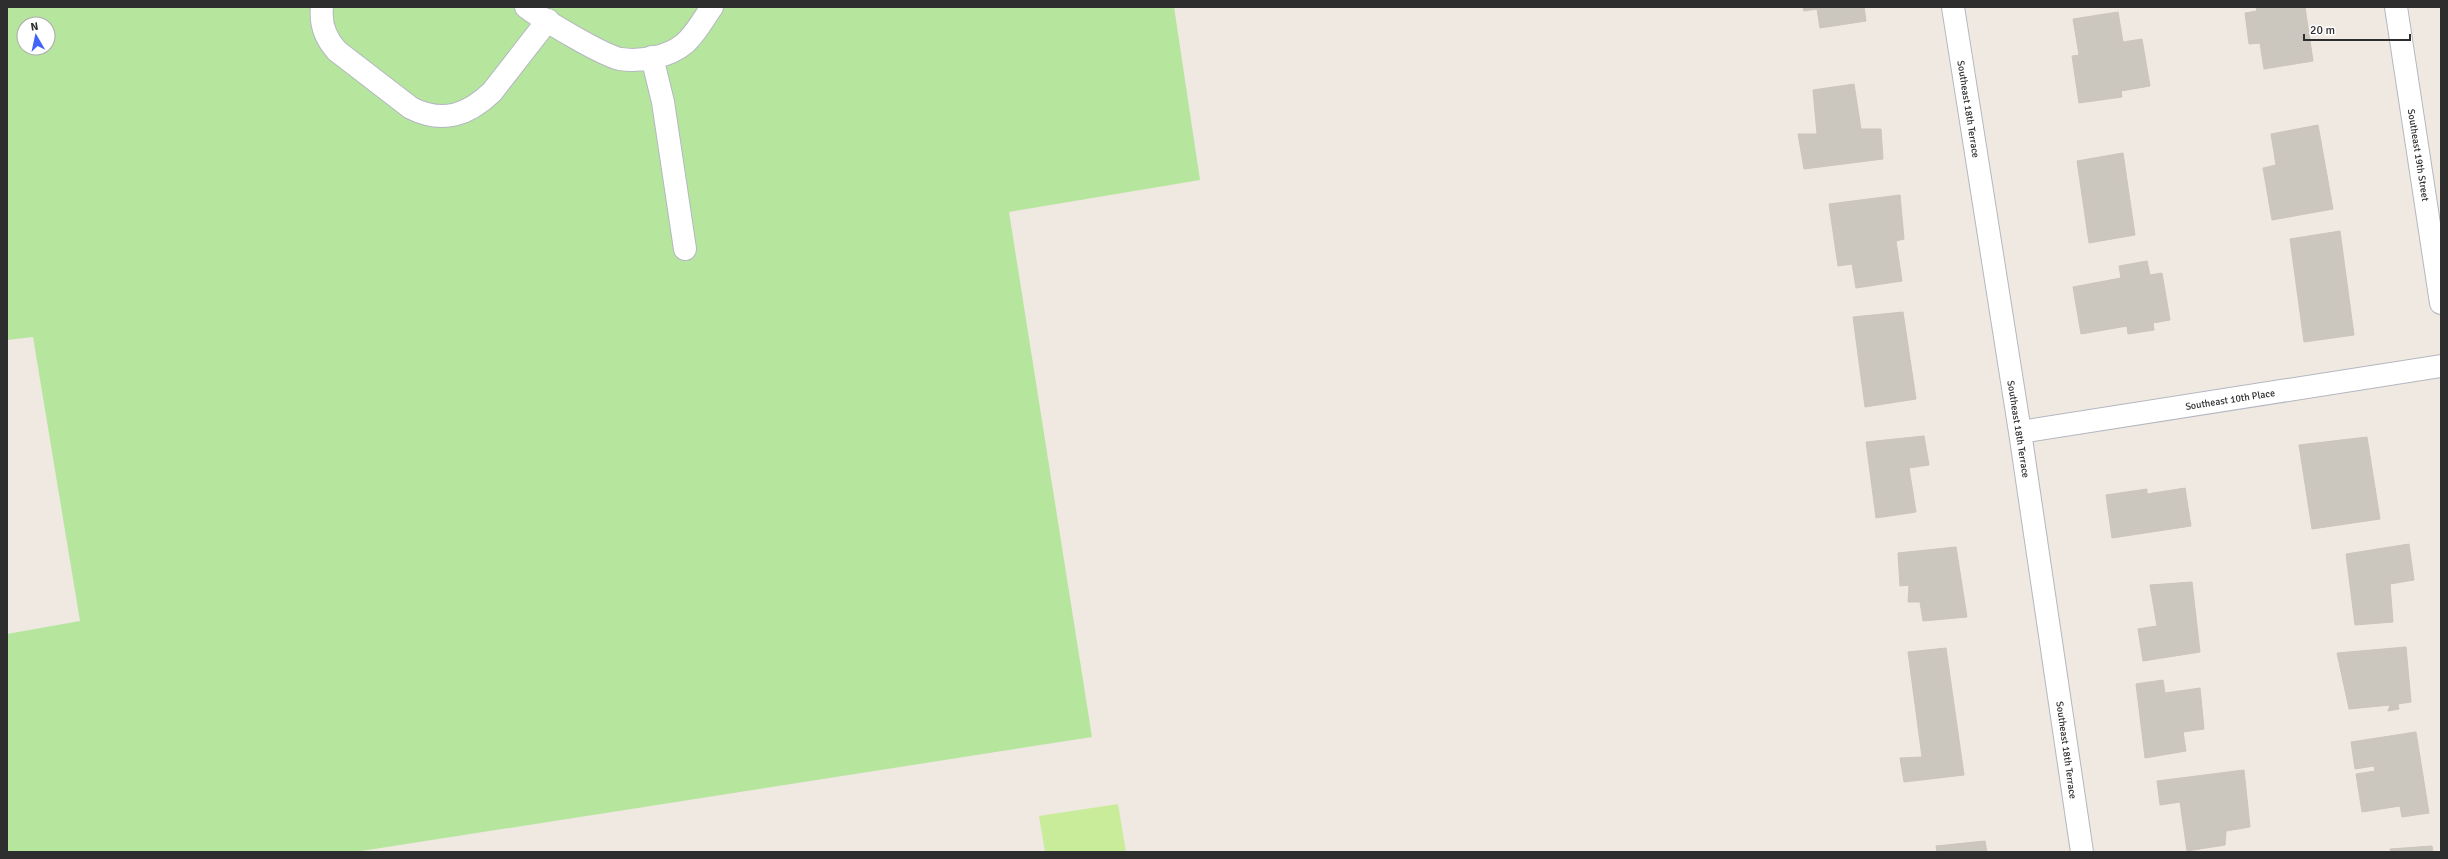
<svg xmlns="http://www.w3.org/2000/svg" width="2448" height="859" viewBox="0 0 2448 859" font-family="Signika,sans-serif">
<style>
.green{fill:#b6e59e;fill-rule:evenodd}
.pitch{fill:#c9ec9a}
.building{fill:#cbc7bf;stroke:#cbc5ba}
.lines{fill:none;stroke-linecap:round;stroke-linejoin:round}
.minor-casing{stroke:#b4b7c1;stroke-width:24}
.minor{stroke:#fff;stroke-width:22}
.labels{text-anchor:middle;stroke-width:3;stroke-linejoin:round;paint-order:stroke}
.street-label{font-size:10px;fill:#2e2e2e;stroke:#fff}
</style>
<rect width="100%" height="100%" fill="#efe9e1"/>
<path class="green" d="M7,7H1174L1200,180L1009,212L1092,737L355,852H7V634L80,621L33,337L7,340ZM24,24H48V48H24Z"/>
<path class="pitch" d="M1118,804L1126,852H1045L1039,816Z"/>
<path class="building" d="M1803,7H1864L1866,21L1820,28L1817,9L1804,11Z
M2256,7H2305L2313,61L2264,69L2260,43L2249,44L2245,13L2257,11Z
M2118,12L2123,42L2142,39L2150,86L2121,91L2122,97L2079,103L2072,56L2079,55L2073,19Z
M1854,84L1861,129H1881L1883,159L1804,169L1798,134H1817L1813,90Z
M2318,125L2333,209L2272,220L2263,168L2276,165L2271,134Z
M2123,153L2135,235L2089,243L2077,161Z
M1900,195L1904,239L1896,241L1902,281L1856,288L1852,264L1838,266L1829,204Z
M2340,231L2354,335L2304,342L2290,239Z
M2147,261L2150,275L2162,273L2170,320L2153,323L2154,330L2128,334L2127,326L2081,334L2073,287L2121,278L2119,266Z
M1903,312L1916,399L1865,407L1853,317Z
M1924,436L1929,465L1909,468L1916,512L1876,518L1866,442Z
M2367,437L2380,519L2312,529L2299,445Z
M2185,488L2191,526L2112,538L2106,495L2147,489V494Z
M2409,544L2414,580L2390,584L2393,622L2355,625L2346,554Z
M1956,547L1967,617L1923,621L1920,602H1908L1909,585L1900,586L1898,553Z
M2192,582L2200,652L2143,661L2138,629L2157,626L2150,585Z
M2406,647L2411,702L2398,704L2399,709L2388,711L2390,705L2349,709L2337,653Z
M1946,648L1964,775L1904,782L1900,758L1922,757L1908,652Z
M2163,680L2165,693L2200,688L2204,729L2183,732L2186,751L2145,758L2136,684Z
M2416,732L2429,813L2402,817L2400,806L2362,812L2356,774L2375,771L2374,766L2355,769L2351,742Z
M2244,770L2250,827L2226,831L2225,845L2187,851L2180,802L2160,805L2157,781Z
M1985,841L1987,852H1937L1936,846Z
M2432,846L2433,852H2391L2390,849Z"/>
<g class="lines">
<g class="minor-casing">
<path id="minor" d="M322,7C320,24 326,39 337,51L411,108C443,124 468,115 492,92L548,20
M526,7C542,19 602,55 620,59C640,62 669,57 684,44C695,35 704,18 712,7
M1953,7L2020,432L2082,852
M2396,7L2441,303
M652,57L663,102L685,249
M2020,432L2441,366"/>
</g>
<use href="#minor" class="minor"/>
</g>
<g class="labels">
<g class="street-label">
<text transform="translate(1969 109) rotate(81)" y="4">Southeast 18th Terrace</text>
<text transform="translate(2419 155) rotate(81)" y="4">Southeast 19th Street</text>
<text transform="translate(2230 399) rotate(-9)" y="4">Southeast 10th Place</text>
<text transform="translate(2019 429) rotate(81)" y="4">Southeast 18th Terrace</text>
<text transform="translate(2067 750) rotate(82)" y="4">Southeast 18th Terrace</text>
</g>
</g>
<rect width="2448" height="859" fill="none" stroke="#2e2e2e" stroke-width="16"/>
<g transform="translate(36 36) rotate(351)"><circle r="19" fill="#ffffff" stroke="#ababab"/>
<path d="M0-3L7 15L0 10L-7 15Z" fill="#4264fb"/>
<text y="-6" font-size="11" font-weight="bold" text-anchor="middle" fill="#2e2e2e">N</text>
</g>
<path d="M2304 34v6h106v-6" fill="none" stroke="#2e2e2e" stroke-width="2"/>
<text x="2310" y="34" font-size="12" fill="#2e2e2e" stroke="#ffffff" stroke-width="3" paint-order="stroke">20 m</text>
</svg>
